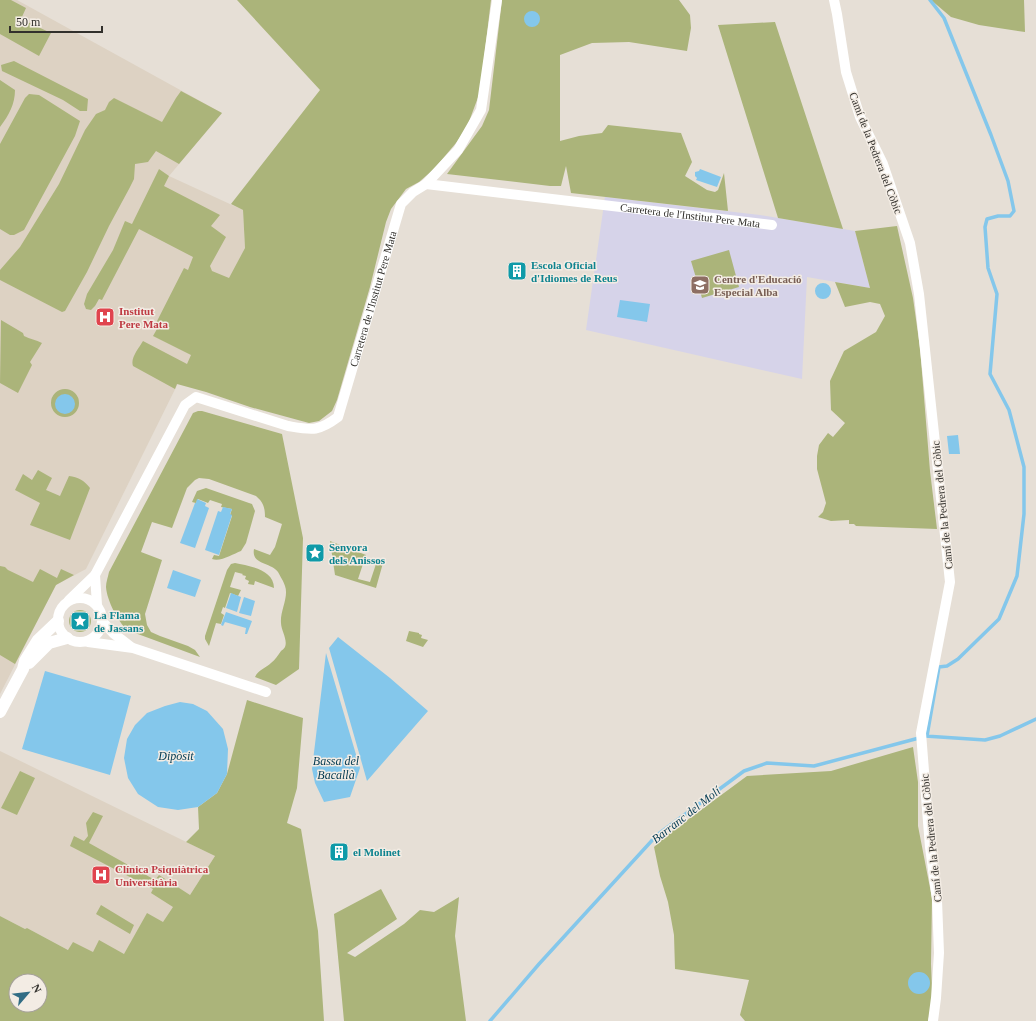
<svg xmlns="http://www.w3.org/2000/svg" width="1036" height="1021" viewBox="0 0 1036 1021" font-family="'Times New Roman',serif">
<style>
.built{fill:#ddd2c3}
.education{fill:#d6d3e9}
.green{fill:#abb47a;fill-rule:evenodd}
.water{fill:#84c7eb}
.lines{fill:none;stroke-linecap:round;stroke-linejoin:round}
.stream{stroke:#84c7eb;stroke-width:3.5}
.minor{stroke:#fff;stroke-width:10}
.tertiary{stroke:#fff;stroke-width:12}
.labels{text-anchor:middle;stroke-width:3;stroke-linejoin:round;paint-order:stroke}
.street-label{font-size:11px;fill:#32302c;stroke:#f3ece4}
.culture-label{font-size:11px;font-weight:bold;fill:#0d838f;stroke:#f3ece4;text-anchor:start}
.education-label{font-size:11px;font-weight:bold;fill:#785e54;stroke:#f3ece4;text-anchor:start}
.health-label{font-size:11px;font-weight:bold;fill:#be3a42;stroke:#f3ece4;text-anchor:start}
.water-label{font-size:12px;font-style:italic;fill:#003951;stroke:#f3ece4}
</style>
<rect width="100%" height="100%" fill="#e6dfd6"/>
<path class="built" d="M0,0H17L222,113L169,176L243,210L245,248L86,569L56,585L0,694Z
M0,751L215,856L172,923L149,993L27,928L25,929L0,916Z"/>
<path class="education" d="M605,197L760,215L855,231L870,288L807,277L802,379L586,330Z"/>
<path class="green" d="M0,0H11L26,8L21,19L51,33L39,56L0,34Z
M237,0H491L480,92L467,127L456,143L434,169L419,182L406,189L391,209L386,222L370,287L337,400L332,411L319,421L309,423L250,407L206,392L177,384L175,389L133,366C130,358 139,348 143,341L187,364L191,355L153,336L157,329L154,327L184,268L188,270L193,257L139,229L102,300L99,299L95,306L91,310L86,309L84,304L87,294L113,250L125,221L132,224L159,169L169,176L164,186L220,215L211,226L226,237L210,266L212,271L229,278L245,248L243,210L231,204L320,90Z
M502,0H679L690,15L691,28L687,51L629,42L592,43L560,55V141L579,136L602,133L608,125L681,133L692,162L685,176L707,190L715,192L718,190L724,173L728,211L571,193L566,166L561,186H550L447,174L482,126L489,110Z
M931,0H1024L1025,32L979,25L951,17Z
M775,22L843,229L778,218L718,25Z
M14,61L88,99L87,111H80L63,100L2,71L1,65Z
M0,80L15,90C15,104 9,115 0,127Z
M181,91L222,113L179,164L156,151L148,162L135,164L134,179L129,189L109,226L87,272L65,311L62,312L0,280V270L20,247L59,184L85,130L96,114L105,110L109,102L114,98L162,122L176,98Z
M29,94L39,95L80,121L75,136L24,230L14,235H10L0,229V144L25,98Z
M897,226L913,298L920,348L930,471L937,529L856,526L854,524H849V520L831,521L818,517L823,512L826,503L817,469V456L819,445L828,433L833,437L845,423L831,410L830,381L844,351L876,332L885,316L880,304L870,302L845,307L835,282L870,288L855,231Z
M729,250L739,287L702,298L691,261Z
M1,320L23,333L24,336C30,339 36,340 42,343L30,362L32,365L18,393L0,383Z
M51 403a14 14 0 1 1 28 0a14 14 0 1 1-28 0Z
M198,411H202L282,434L303,538L299,669L276,685L255,677C258,670 266,668 271,663C275,660 278,655 281,651C282,650 284,649 285,647C288,640 281,630 281,623C280,611 289,597 285,586C284,582 280,576 278,572C271,562 251,565 254,549L270,555L275,547L282,524L265,517C265,507 263,502 256,496L209,479L199,478L195,480L187,488L172,528L152,522L141,552L162,560L145,614L147,625L151,632L160,636L188,646L195,650L200,657L127,630C118,621 107,601 106,587C106,582 108,577 109,572L193,413Z
M38,470L52,478L46,490L60,496L69,476C78,477 84,480 90,488L70,540L30,525L40,503L15,490L23,474L32,480Z
M206,488L249,503L252,504L255,511L246,543L241,551C233,554 221,562 212,559L214,555L219,556L232,516L230,515L232,509L221,507L222,504L210,500L208,503L198,499L196,503L192,502L197,491Z
M330,541L366,555L358,579L370,582L377,561L383,563L376,588L335,575Z
M235,563C249,566 274,569 274,588L255,581L254,585L248,584L249,581L245,579L246,576L242,575L243,574L235,572L230,587L241,590L238,596L230,593L225,608L223,607L221,613L224,615L221,624L216,623L209,646L205,639V636L227,570L231,564Z
M0,566L5,567L8,570L33,582L40,569L57,578L61,569L74,575L56,585L15,664L0,655Z
M69 621a11 11 0 1 1 22 0a11 11 0 1 1-22 0Z
M409,631L419,633V634L422,635L421,638L428,640L423,647L406,641Z
M247,700L303,718L297,788L287,823L301,829L318,931L324,1021H0V916L25,929L27,928L68,950L73,942L93,952L99,940L124,954L147,913L163,922L173,907L151,893L153,889L70,846L74,836L84,841L88,836L86,823L93,812L103,816L89,843L155,880L159,875L190,895L215,856L186,842L199,829L198,807L217,793L227,774ZM16,981H40V1005H16Z
M913,747L918,782V826L932,898L931,964L932,989L935,991L928,1021H745L740,1015L749,980L675,969L674,935L668,902L660,876L654,847L663,838L747,776L831,771Z
M20,771L35,778L17,815L1,808Z
M381,889L397,919L347,953L355,957L404,924L420,910L434,912L459,897L455,936L466,1021H344L334,914Z
M101,905L134,925L130,934L96,914Z"/>
<path class="water" d="M524 19a8 8 0 1 1 16 0a8 8 0 1 1-16 0Z
M700,169L721,177L717,187L696,180L697,178L695,176V172L699,171Z
M815 291a8 8 0 1 1 16 0a8 8 0 1 1-16 0Z
M620,300L650,304L647,322L617,317Z
M55 404a10 10 0 1 1 20 0a10 10 0 1 1-20 0Z
M958,435L960,454H949L947,436Z
M197,499L206,503L205,506L209,508L195,548L180,543L195,503H196Z
M223,507L232,509L230,514L232,515L219,555L205,550L218,511L221,512Z
M173,570L201,580L195,597L167,588Z
M231,593L241,597L237,612L226,608Z
M244,597L255,601L251,616L239,613Z
M226,612L252,621L247,634H245L246,628L225,622L223,626L221,625Z
M338,637L390,678L428,711L367,781L329,648Z
M326,653L360,768L350,797L324,802L315,783L312,769Z
M45,671L131,696L110,775L22,749Z
M180,702L193,704L207,711L223,729L228,749L227,774L217,793L198,807L178,810L158,807L138,794L128,778L124,758L127,739L135,725L147,713L165,706Z
M908 983a11 11 0 1 1 22 0a11 11 0 1 1-22 0Z"/>
<g class="lines">
<path class="stream" d="M925,736L985,740L1000,736L1036,719
M927,736L939,667L947,666L958,659L999,619L1017,576L1024,514V467L1009,410L990,374L997,294L988,268L985,227L987,219L998,216H1010L1014,211L1008,181L991,135L944,18L930,0
M490,1021L539,964L657,835L744,771L767,763L814,766L919,738"/>
<g class="minor">
<path d="M834,0L837,14L846,72L860,117L883,164L910,243L919,294L950,582L921,733L930,847L937,900L939,953L936,998L933,1021"/>
<path id="s1" d="M426,184L772,225"/>
<path d="M95,575L97,605"/>
<circle cx="80" cy="620" r="22"/>
<path id="s2" d="M69,600L95,575L185,405L196,397L288,426C312,430 318,432 338,417L401,204L413,192L426,184L458,150L481,110L497,0"/>
<path d="M103,622L113,633L131,647"/>
<path d="M88,642L133,648L266,692"/>
</g>
<path class="tertiary" d="M29,663L49,643L67,638
M0,712L23,669L25,661L38,640L58,621"/>
</g>
<defs>
<g id="building-square" transform="scale(1)"><rect x="-9" y="-9" width="18" height="18" rx="4" fill="#0f9aa8" stroke="#f3ece4"/><path d="M-4-6H4V6H1V3H-1V6H-4ZM-2.5-4.3h1.7v1.8h-1.7ZM.8-4.3h1.7v1.8H.8ZM-2.5-1h1.7V.8h-1.7ZM.8-1h1.7V.8H.8Z" fill="#fff"/></g>
<g id="school-square" transform="scale(1)"><rect x="-9" y="-9" width="18" height="18" rx="4" fill="#8d6e63" stroke="#f3ece4"/><path d="M0-5L7-2L0 1L-7-2ZM-4 1L0 2.5L4 1V4Q0 6-4 4Z" fill="#fff"/></g>
<g id="hospital-square" transform="scale(1)"><rect x="-9" y="-9" width="18" height="18" rx="4" fill="#e0444e" stroke="#f3ece4"/><path d="M-5-5h3v3.5h4V-5h3V5h-3V1.5h-4V5h-3Z" fill="#fff"/></g>
<g id="sight-square" transform="scale(1)"><rect x="-9" y="-9" width="18" height="18" rx="4" fill="#0f9aa8" stroke="#f3ece4"/><path d="M0-6L1.8-2.2L6-1.7L2.9 1.2L3.7 5.4L0 3.3L-3.7 5.4L-2.9 1.2L-6-1.7L-1.8-2.2Z" fill="#fff"/></g>
</defs>
<g fill-rule="evenodd">
<use href="#building-square" x="517" y="271"/>
<use href="#school-square" x="700" y="285"/>
<use href="#hospital-square" x="105" y="317"/>
<use href="#sight-square" x="315" y="553"/>
<use href="#sight-square" x="80" y="621"/>
<use href="#building-square" x="339" y="852"/>
<use href="#hospital-square" x="101" y="875"/>
</g>
<g class="labels">
<g class="street-label">
<text transform="translate(876 153) rotate(69)" y="4">Camí de la Pedrera del Còbic</text>
<text dy="4" stroke="none"><textPath href="#s1" startOffset="266">Carretera de l'Institut Pere Mata</textPath></text>
<text dy="4" stroke="none"><textPath href="#s2" startOffset="515">Carretera de l'Institut Pere Mata</textPath></text>
<text transform="translate(942 505) rotate(-96)" y="4">Camí de la Pedrera del Còbic</text>
<text transform="translate(931 838) rotate(-96)" y="4">Camí de la Pedrera del Còbic</text>
</g>
<g class="culture-label">
<text x="531" y="269">Escola Oficial<tspan x="531" dy="13">d'Idiomes de Reus</tspan></text>
<text x="329" y="551">Senyora<tspan x="329" dy="13">dels Anissos</tspan></text>
<text x="94" y="619">La Flama<tspan x="94" dy="13">de Jassans</tspan></text>
<text x="353" y="856">el Molinet</text>
</g>
<g class="education-label">
<text x="714" y="283">Centre d'Educació<tspan x="714" dy="13">Especial Alba</tspan></text>
</g>
<g class="health-label">
<text x="119" y="315">Institut<tspan x="119" dy="13">Pere Mata</tspan></text>
<text x="115" y="873">Clínica Psiquiàtrica<tspan x="115" dy="13">Universitària</tspan></text>
</g>
<g class="water-label">
<text x="176" y="760">Dipòsit</text>
<text x="336" y="765">Bassa del<tspan x="336" dy="14">Bacallà</tspan></text>
<text transform="translate(686 815) rotate(-38)" y="4">Barranc del Molí</text>
</g>
</g>
<g transform="translate(28 993) rotate(62)"><circle r="19" fill="#f3ece4" stroke="#a6a19a"/>
<path d="M0-3L7 15L0 10L-7 15Z" fill="#316c84"/>
<text y="-6" font-size="11" font-weight="bold" text-anchor="middle" fill="#32302c">N</text>
</g>
<path d="M10 26v6h92v-6" fill="none" stroke="#32302c" stroke-width="2"/>
<text x="16" y="26" font-size="12" fill="#32302c" stroke="#f3ece4" stroke-width="3" paint-order="stroke">50 m</text>
</svg>
